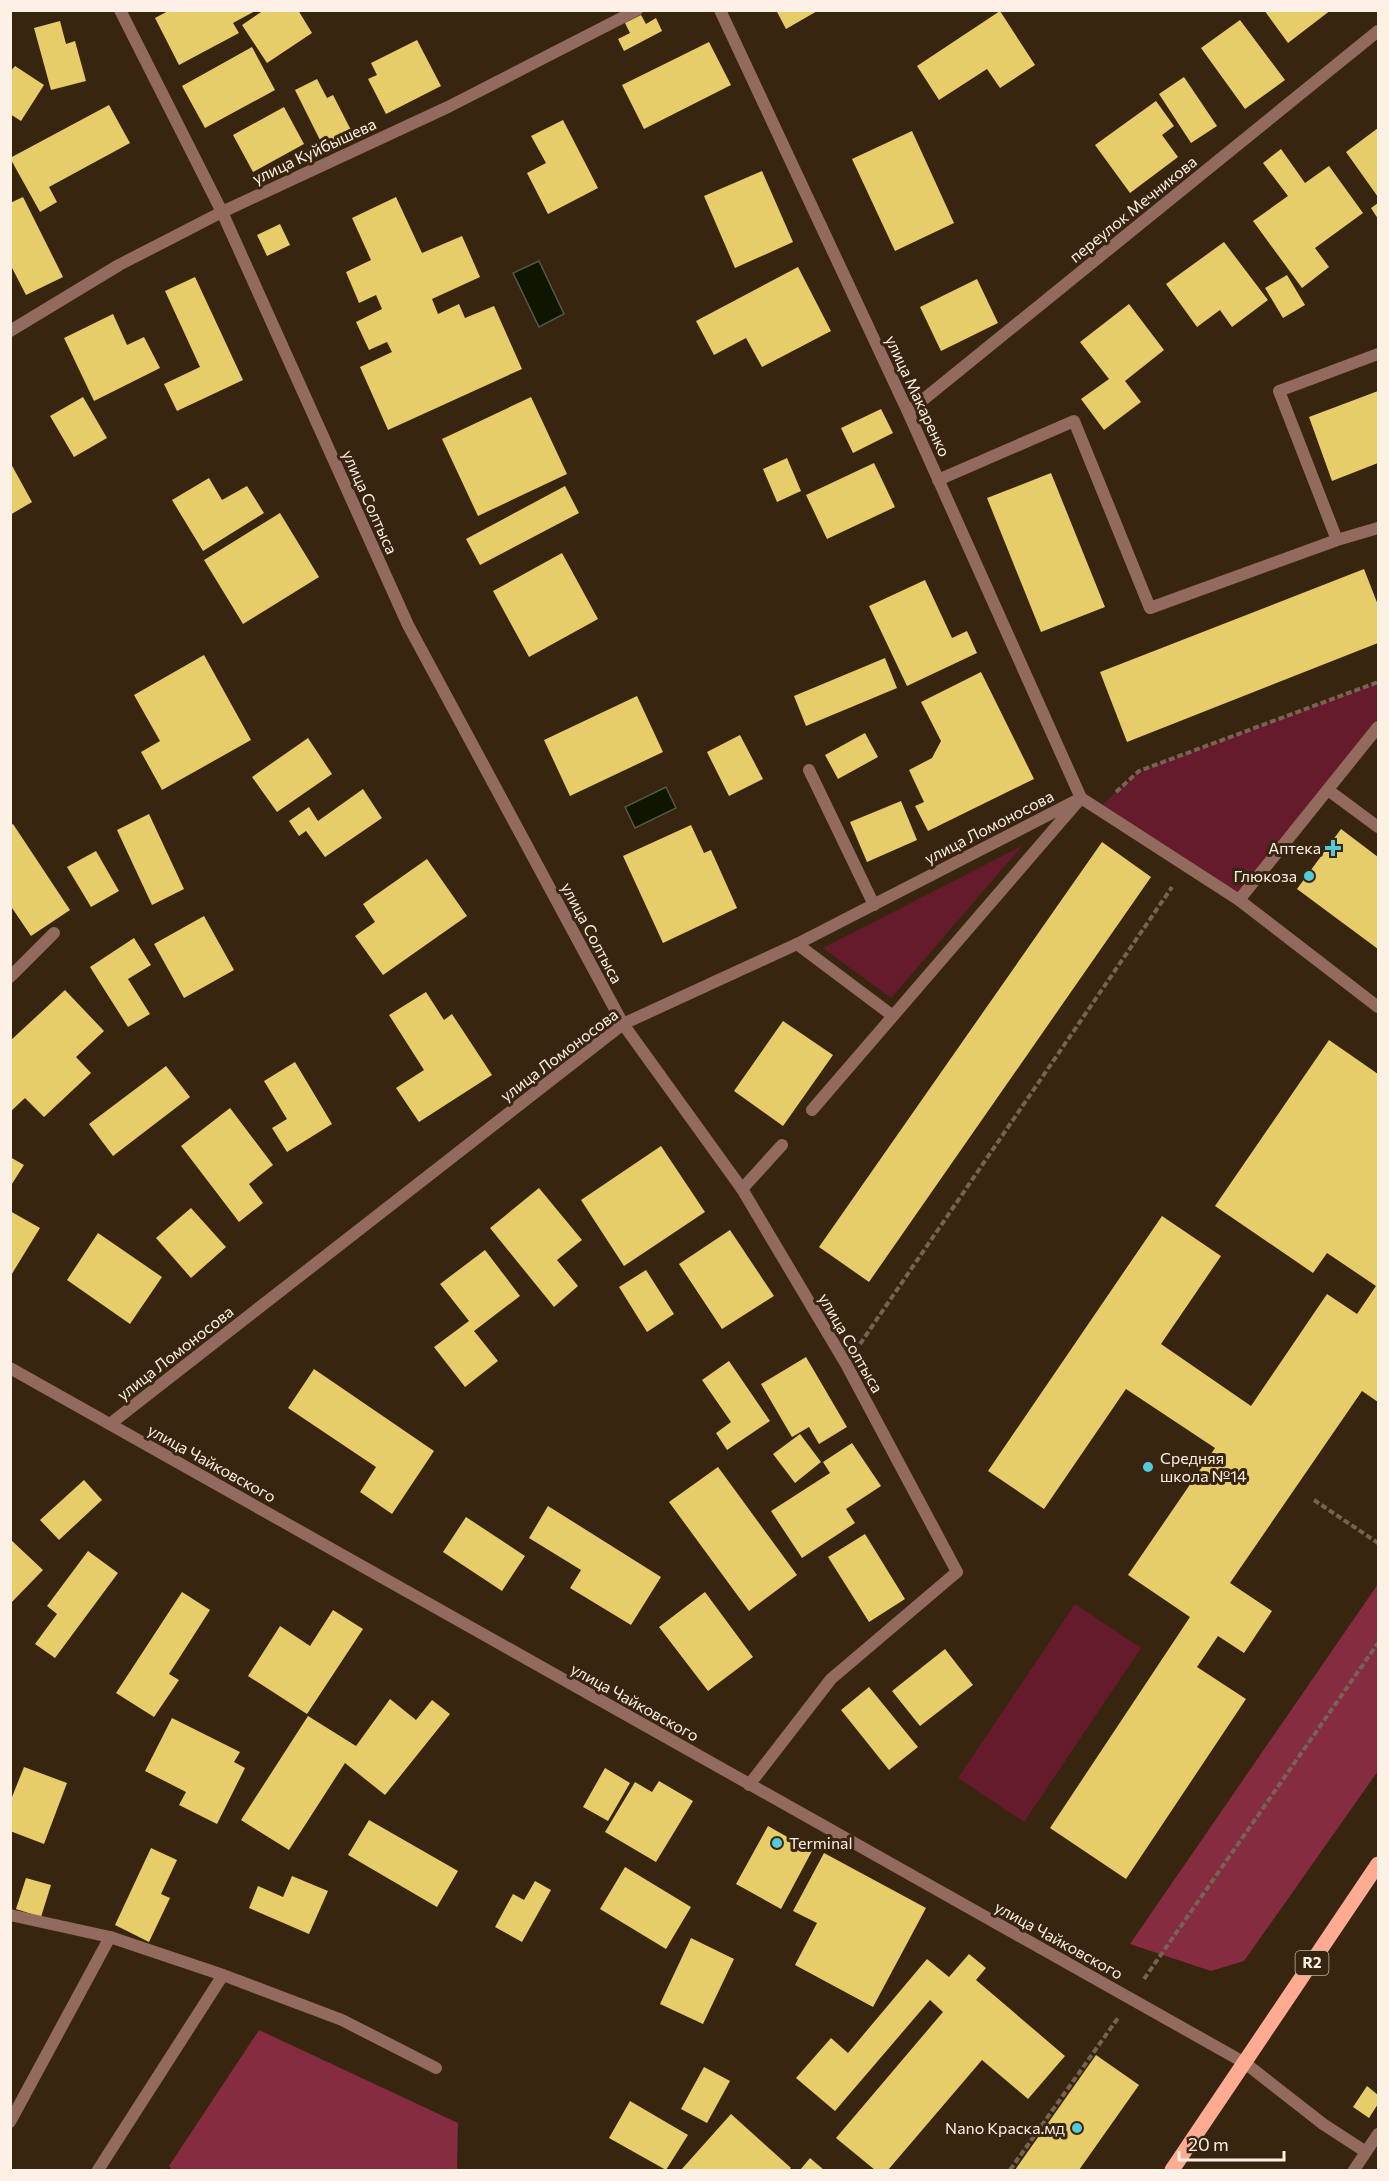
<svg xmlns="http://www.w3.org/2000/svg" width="1389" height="2181" viewBox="0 0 1389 2181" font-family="Commissioner,sans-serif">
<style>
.green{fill:#651b2c}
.forest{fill:#862c40}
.water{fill:#0e1500;stroke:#565744;stroke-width:1.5}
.building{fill:#e7cd6a}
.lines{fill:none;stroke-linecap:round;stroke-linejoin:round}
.path{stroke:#756452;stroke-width:4;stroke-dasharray:6 3;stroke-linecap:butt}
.service{stroke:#936b5e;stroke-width:12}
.minor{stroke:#936b5e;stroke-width:12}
.primary{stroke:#feab91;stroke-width:15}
.poi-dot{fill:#53cbda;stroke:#382510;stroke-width:2}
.labels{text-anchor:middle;stroke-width:6;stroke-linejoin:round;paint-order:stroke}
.shield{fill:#382510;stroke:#c2b3a4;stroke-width:1.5}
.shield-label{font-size:15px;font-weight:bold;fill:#fdf0e4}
.street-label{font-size:16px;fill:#fdf0e4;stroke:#382510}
.poi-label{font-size:16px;fill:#fdf0e4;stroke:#382510;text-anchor:end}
</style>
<rect width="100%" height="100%" fill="#382510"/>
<path class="green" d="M1378,682V727L1239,900L1098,809L1139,771Z
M1022,846L891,998L823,948Z
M1075,1604L1141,1648L1024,1822L958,1778Z"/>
<path class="forest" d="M1378,1584V1771L1244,1961L1211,1971L1130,1944Z
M259,2030L458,2123L457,2170H172L169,2166Z"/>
<path class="water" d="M539,261L564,314L539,327L513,273Z
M666,787L676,808L635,828L625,807Z"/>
<path class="building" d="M170,10H257L233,23L239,33L179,65L155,18Z
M264,10H298L312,33L267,63L242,25Z
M776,10H819L786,29Z
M1264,10H1331L1288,43Z
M1000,11L1035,65L1000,88L987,69L939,100L917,66Z
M641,15L646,24L656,18L662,31L624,51L618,39L630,33L625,23Z
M1240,20L1285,80L1245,109L1201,48Z
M60,21L66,44L75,41L86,81L51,90L34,28Z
M417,40L441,86L386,114L368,79L377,75L371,63Z
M709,42L731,85L644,129L622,85Z
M252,47L275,90L205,128L182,86Z
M15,66L44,85L21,121L10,114V72Z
M1184,77L1217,126L1191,143L1159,94Z
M317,79L327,98L333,95L352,132L348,135L351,141L327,154L295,90Z
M1156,101L1174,126L1162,135L1178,157L1130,193L1095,145Z
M109,105L130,143L49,187L57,202L40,212L10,158Z
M284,107L304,144L253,172L233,135Z
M563,120L598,188L548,214L527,173L546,163L531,136Z
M1378,128V197L1346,152Z
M912,131L954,223L895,251L852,159Z
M1281,149L1305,183L1329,166L1363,213L1315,248L1329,267L1302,288L1253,221L1288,196L1263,163Z
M762,171L793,242L735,268L704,196Z
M23,197L63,277L26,295L10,264V203Z
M396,197L422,253L462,236L480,277L432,299L438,314L459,304L465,318L494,306L522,369L388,430L360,367L392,352L387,342L369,350L356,322L382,309L376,295L359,303L346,272L371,260L352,218Z
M1378,203V219L1371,208Z
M280,224L290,245L267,256L257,235Z
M1224,242L1268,300L1232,327L1220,310L1197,327L1166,284Z
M798,267L831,331L762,367L746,338L714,355L696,321Z
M1287,275L1305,305L1283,318L1265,288Z
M195,277L243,380L177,411L164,384L200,367L165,291Z
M977,279L998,323L941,351L920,307Z
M1129,304L1164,350L1125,381L1141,402L1104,430L1081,399L1109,379L1080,342Z
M113,314L127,345L144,337L160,368L94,401L64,338Z
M1378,391V463L1332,481L1309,417Z
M83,397L107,438L74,457L50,416Z
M531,397L567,474L478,516L442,439Z
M881,409L893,433L853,453L841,428Z
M787,458L801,491L777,502L763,469Z
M10,462L32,502L10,515Z
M874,463L895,507L827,539L806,495Z
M1051,473L1105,607L1041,632L987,498Z
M209,478L222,500L247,486L264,513L203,551L172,500Z
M565,486L579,513L480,565L466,539Z
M280,513L319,577L243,624L204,560Z
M562,553L598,619L529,657L493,591Z
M1364,569L1378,605V643L1127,742L1100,672Z
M925,580L952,638L967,631L977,653L907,686L869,606Z
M204,655L251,740L162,790L141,752L160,741L134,695Z
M885,658L897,688L806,726L794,696Z
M981,672L1034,779L928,831L915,806L924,802L909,770L932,758L941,741L921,702Z
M637,696L663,752L570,796L544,740Z
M865,733L878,757L838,779L825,755Z
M740,735L763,779L729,796L707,752Z
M308,738L332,774L277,812L252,777Z
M363,789L382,818L325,857L306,831L299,836L289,821L309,807L318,821Z
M901,801L917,840L867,862L850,822Z
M149,814L184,889L152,905L117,830Z
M13,824L70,910L31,936L10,905V826Z
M691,825L704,853L711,850L737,908L663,943L623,856Z
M1341,829L1378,857V949L1297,889Z
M1102,842L1151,877L869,1282L819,1247Z
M96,851L119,891L91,907L67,867Z
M427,859L467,916L383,975L355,936L375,922L363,904Z
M204,916L234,970L184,998L154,944Z
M134,938L151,965L128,979L150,1014L128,1027L90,967Z
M65,990L104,1031L76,1057L91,1073L44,1117L25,1098L10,1112V1041Z
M426,992L444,1020L452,1014L492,1075L419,1122L396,1088L424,1070L389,1015Z
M783,1021L833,1055L783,1126L734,1091Z
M1329,1040L1378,1074V1402L1362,1391L1230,1583L1272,1611L1244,1653L1218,1636L1197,1667L1246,1699L1126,1879L1050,1828L1190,1617L1128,1575L1215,1448L1126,1389L1044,1509L988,1471L1162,1216L1221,1256L1161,1344L1251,1406L1327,1294L1357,1314L1376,1286L1327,1253L1313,1273L1215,1206Z
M295,1062L332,1124L287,1152L272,1128L287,1119L264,1081Z
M166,1066L190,1097L113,1156L89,1124Z
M230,1108L273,1165L249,1184L263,1203L239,1222L181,1146Z
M661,1146L705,1212L624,1266L581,1200Z
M10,1157L24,1165L10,1187Z
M539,1188L582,1240L557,1260L578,1286L554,1307L490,1228Z
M191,1208L226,1247L191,1278L156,1238Z
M10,1211L40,1228L10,1277Z
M730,1230L774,1296L722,1329L679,1264Z
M98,1233L162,1277L130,1324L67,1280Z
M485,1250L520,1296L474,1331L498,1361L465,1387L434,1347L469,1321L440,1284Z
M646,1270L674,1314L647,1332L619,1287Z
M806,1357L847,1427L819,1444L809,1427L792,1437L761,1384Z
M729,1361L770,1421L727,1450L716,1433L731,1422L702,1380Z
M314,1369L434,1451L392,1514L360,1492L376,1467L288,1408Z
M800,1434L821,1462L795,1483L773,1454Z
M852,1443L881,1486L846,1509L855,1523L802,1558L771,1511L830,1473L823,1462Z
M718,1467L797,1575L749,1611L669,1502Z
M84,1480L102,1500L59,1540L40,1520Z
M548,1506L661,1577L631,1625L570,1588L581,1570L529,1538Z
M466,1517L525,1556L502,1591L443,1552Z
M865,1534L905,1599L869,1622L828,1557Z
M10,1539L43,1570L10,1604Z
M88,1551L118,1573L55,1658L35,1644L57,1614L47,1606Z
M182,1592L210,1610L169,1674L179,1680L154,1717L116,1693Z
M705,1592L753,1657L708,1691L659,1627Z
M333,1610L363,1629L307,1714L248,1676L280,1626L310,1646Z
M945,1649L973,1685L920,1726L892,1691Z
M869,1687L918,1747L889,1770L841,1710Z
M390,1699L416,1720L432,1700L450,1714L385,1795L345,1763L289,1850L241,1820L308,1716L356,1746Z
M172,1718L240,1752L234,1762L245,1768L217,1824L179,1805L186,1792L145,1771Z
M24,1767L67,1783L44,1844L10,1831V1802Z
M605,1768L630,1783L608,1821L583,1807Z
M659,1781L693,1801L656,1862L605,1832L635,1782L652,1792Z
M369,1820L458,1871L437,1907L348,1855Z
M768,1826L812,1851L781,1909L736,1884Z
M151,1848L177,1860L161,1894L170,1898L149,1942L115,1925Z
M824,1853L926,1908L873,2007L795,1965L817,1923L793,1911Z
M625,1867L691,1907L666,1949L600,1909Z
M292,1876L328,1891L309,1934L249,1908L258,1886L283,1897Z
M26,1878L51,1885L41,1917L16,1909Z
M535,1881L551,1890L522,1942L495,1927L513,1894L524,1900Z
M691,1938L734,1959L703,2024L660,2004Z
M969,1954L986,1968L976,1980L1065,2056L1028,2099L982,2060L888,2170H875L836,2138L943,2012L930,2000L835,2111L796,2078L831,2038L848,2053L927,1959L949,1977Z
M1096,2055L1139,2085L1079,2170H1015Z
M704,2067L730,2081L707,2123L681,2109Z
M1367,2086L1378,2095V2104L1369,2118L1353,2107Z
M630,2101L688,2135L666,2170L609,2138Z
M731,2114L791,2168L789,2170H681Z
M810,2158L824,2170H800Z"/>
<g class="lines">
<path class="path" d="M1116,792L1139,771L1378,682
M860,1344L1172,887
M1314,1500L1378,1543
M1144,1979L1378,1643
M1010,2170L1118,2018"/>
<path class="service" d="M938,480L1074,421L1150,608L1337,540L1378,528
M1337,540L1279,391L1378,354
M809,770L874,905
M1328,790L1378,827
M1239,900L1378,727
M797,944L893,1016
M10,977L54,933
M812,1110L1080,799
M742,1189L782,1145
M1245,2063L1323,2124L1366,2152
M10,2122L110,1937L223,1975L342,2020L436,2068
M98,2170L223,1975
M1354,2170L1378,2134"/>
<path class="minor" d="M120,10L222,212L408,625L623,1024L742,1189L846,1364L957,1572L831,1679L749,1785
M720,10L908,412L1081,798
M10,331L119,265L222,212L448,107L637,10
M908,412L1378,31
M1081,798L1239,900L1378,1007
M10,1368L1245,2063
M110,1424L623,1024L797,944L1081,798
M10,1915L110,1937"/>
<path class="primary" d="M1172,2170L1378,1864"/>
</g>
<g class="poi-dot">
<path d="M1330 839h6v6h6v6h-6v6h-6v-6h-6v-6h6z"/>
<circle cx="1309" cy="876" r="6"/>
<circle cx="1148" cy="1467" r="6"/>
<circle cx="777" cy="1843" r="6"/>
<circle cx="1077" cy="2128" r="6"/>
</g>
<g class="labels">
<rect class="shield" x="1295.5" y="1951" width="33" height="24" rx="4.5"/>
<g class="shield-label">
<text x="1312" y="1968">R2</text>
</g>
<g class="street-label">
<text transform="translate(314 151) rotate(-25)" y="6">улица Куйбышева</text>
<text transform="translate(1133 209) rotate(-39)" y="6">переулок Мечникова</text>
<text transform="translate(918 396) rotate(65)" y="6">улица Макаренко</text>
<text transform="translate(370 502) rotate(66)" y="6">улица Солтыса</text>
<text transform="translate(989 827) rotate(-27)" y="6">улица Ломоносова</text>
<text transform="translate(592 933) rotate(62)" y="6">улица Солтыса</text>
<text transform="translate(559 1055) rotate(-37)" y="6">улица Ломоносова</text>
<text transform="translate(851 1343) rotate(60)" y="6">улица Солтыса</text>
<text transform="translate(175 1353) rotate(-38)" y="6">улица Ломоносова</text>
<text transform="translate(212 1463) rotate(29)" y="6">улица Чайковского</text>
<text transform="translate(635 1702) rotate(29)" y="6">улица Чайковского</text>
<text transform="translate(1059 1940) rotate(29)" y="6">улица Чайковского</text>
</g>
<g class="poi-label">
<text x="1321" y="854">Аптека</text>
<text x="1297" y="882">Глюкоза</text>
<text x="1160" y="1464" text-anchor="start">Средняя<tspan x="1160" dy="18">школа №14</tspan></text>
<text x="789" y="1849" text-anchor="start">Terminal</text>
<text x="1065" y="2134">Nano Краска.мд</text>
</g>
</g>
<rect width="1389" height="2181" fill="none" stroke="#fdf0e4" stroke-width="24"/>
<path d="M1179 2151v9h105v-9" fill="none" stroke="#fdf0e4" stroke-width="3"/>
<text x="1188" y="2151" font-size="18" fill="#fdf0e4" stroke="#382510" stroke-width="4.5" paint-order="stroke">20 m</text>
</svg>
